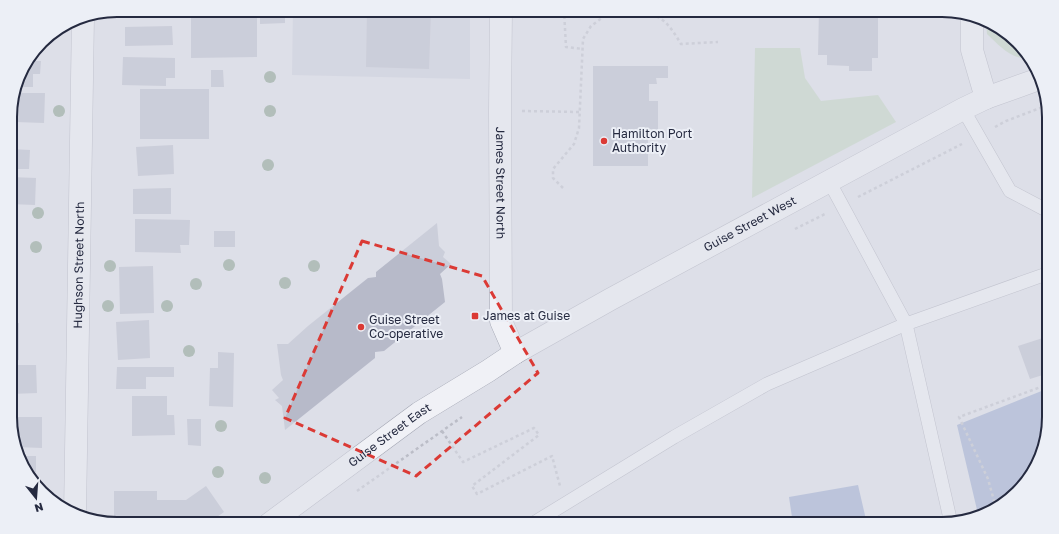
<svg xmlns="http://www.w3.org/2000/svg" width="1059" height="534" viewBox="0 0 1059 534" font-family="'Golos Text',sans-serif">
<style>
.built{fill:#cbcedb}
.green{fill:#bfd3bd}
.water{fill:#94a5cc}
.building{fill:#b7bac9}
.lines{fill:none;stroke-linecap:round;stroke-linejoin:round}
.lane-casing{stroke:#a2a5b2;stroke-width:14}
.street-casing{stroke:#a2a5b2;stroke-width:23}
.path{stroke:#bbbdc7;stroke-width:2.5;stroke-dasharray:3 3;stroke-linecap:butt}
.lane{stroke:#f0f1f6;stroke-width:13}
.street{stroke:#f0f1f6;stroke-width:22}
.tree{fill:#7e9883}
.marked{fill:none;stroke:#db3a35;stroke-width:3;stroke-dasharray:8 5;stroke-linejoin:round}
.poi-dot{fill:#db3a35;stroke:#eceff6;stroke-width:1.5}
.labels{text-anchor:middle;stroke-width:4;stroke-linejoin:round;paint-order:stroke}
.poi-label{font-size:12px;fill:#252a40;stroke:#eceff6;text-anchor:start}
.street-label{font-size:12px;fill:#252a40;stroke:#eceff6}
.rim{fill:none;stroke:#252a40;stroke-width:2}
</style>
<rect width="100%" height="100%" fill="#dddfe8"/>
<path class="built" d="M293,10H470V79L292,75Z"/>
<path class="green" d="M986,20L990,21L1031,59C1010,59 1001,47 987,34Z
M755,48H800L805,78L821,101L878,95L896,122L752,198Z"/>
<path class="water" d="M1049,388V417L1038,465L1001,506L978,514L957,425Z
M858,485L867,524H793L789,497Z"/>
<path class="building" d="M191,10H257V57L191,58Z
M260,10H285V23L260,24Z
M367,10H431L429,69L366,67Z
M819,10H878V58H872V71H849V66L827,65V55H818Z
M172,26L173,45L125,46V27Z
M33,54V61H41L40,74H33V87H17L21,69Z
M123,57L175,58V78H166V86L122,85Z
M593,66H668V78H656L657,84H649V101H658V133H648V166H593Z
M211,70H223L224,87H211Z
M140,89H209V139H140Z
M16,93H45L44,123L16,122L15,116H10V110L13,100H16Z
M173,145L174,174L138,176L136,147Z
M10,149L30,150L29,169H10Z
M10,177L36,178L35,205L10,204Z
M171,188V214H133V189Z
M135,219L190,220L189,245H180L181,253L135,252Z
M437,223L439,246L445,252L443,257L451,264L440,274L442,279L445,302L384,351L375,352V358L285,430L282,406L275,400L279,398L272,390L283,380L281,375L277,344H288L308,326L368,278L376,277V272Z
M214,231H235V247H214Z
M153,266L154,313L120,314L119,267Z
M11,278H17L18,305H11Z
M149,320L150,358L118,360L116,322Z
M11,323H19V360L11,361Z
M1049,336V373L1030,379L1018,346Z
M218,352L234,353L233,407L209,406L210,368H218Z
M11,365H36L37,393L11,394Z
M117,367H174V377H146V389H116Z
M132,396H167V415H174L175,435L132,436Z
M11,398H15L14,417H42V448L17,447L11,431Z
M187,419H201V446L188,445Z
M20,456H36V472H32V480L28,477Z
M206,486L224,512L207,524L114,523V491H157V500H186Z"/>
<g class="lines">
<g class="lane-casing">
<path id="lane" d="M963,109L1010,191L1048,211
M829,181L906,324L951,523
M532,524L674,437L767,384L906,324L1049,273"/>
</g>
<g class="street-casing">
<g id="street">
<path id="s1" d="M501,10L500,111L501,321L515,353"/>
<path d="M972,17V50L986,98"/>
<path id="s2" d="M75,514L83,17"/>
<path id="s3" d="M269,524L419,413L488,371L515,353L611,299L963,109L986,98L1039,79"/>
</g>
</g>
<path class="path" d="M564,10L566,47L583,49
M640,10C663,16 669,24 681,44L718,42
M522,111L580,112
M995,127L1006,121L1048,105
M563,188L553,178V169L574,144L579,128L583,39L591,26L610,12L620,10
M858,197L962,144
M795,229L825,214
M442,431L463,462L534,428L539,435L472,486L477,494L552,456L560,486
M357,491L462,417
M996,508L988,479L959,417L1049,384"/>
<use href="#lane" class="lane"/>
<use href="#street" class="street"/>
</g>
<g class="tree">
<circle cx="270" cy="77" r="6"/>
<circle cx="59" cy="111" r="6"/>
<circle cx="270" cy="111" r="6"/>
<circle cx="268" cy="165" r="6"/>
<circle cx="38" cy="213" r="6"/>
<circle cx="36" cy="247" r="6"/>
<circle cx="229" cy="265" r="6"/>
<circle cx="110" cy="266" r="6"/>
<circle cx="314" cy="266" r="6"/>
<circle cx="285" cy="283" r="6"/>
<circle cx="196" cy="284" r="6"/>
<circle cx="108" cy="306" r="6"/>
<circle cx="167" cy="306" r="6"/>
<circle cx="189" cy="351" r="6"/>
<circle cx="221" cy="426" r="6"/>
<circle cx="218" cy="472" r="6"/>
<circle cx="265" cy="478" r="6"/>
</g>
<path d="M0 0H1059V534H0ZM362,241L482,276L538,373L416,476L285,418Z" fill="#dddfe8" fill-opacity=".55" fill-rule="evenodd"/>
<path class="marked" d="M362,241L482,276L538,373L416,476L285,418Z"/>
<g class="poi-dot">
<circle cx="604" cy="141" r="4"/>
<rect x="471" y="312" width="8" height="8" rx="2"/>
<circle cx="361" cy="327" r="4"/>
</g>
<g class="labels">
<g class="poi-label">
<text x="612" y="138">Hamilton Port<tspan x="612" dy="14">Authority</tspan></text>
<text x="483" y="320">James at Guise</text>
<text x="369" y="324">Guise Street<tspan x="369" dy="14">Co-operative</tspan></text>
</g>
<g class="street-label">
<text dy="4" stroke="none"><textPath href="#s1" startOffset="173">James Street North</textPath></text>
<text dy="4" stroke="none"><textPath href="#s3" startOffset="568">Guise Street West</textPath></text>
<text dy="4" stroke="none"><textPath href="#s2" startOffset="249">Hughson Street North</textPath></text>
<text dy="4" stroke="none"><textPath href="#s3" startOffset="150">Guise Street East</textPath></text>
</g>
</g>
<path d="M0 0H1059V534H0ZM117 17H942A100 100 0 0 1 1042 117V417A100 100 0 0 1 942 517H117A100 100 0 0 1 17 417V117A100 100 0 0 1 117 17Z" fill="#eceff6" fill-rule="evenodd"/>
<path class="rim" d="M117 17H942A100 100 0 0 1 1042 117V417A100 100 0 0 1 942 517H117A100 100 0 0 1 17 417V117A100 100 0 0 1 117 17Z"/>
<g transform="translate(36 498) rotate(163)" stroke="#eceff6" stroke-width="3" paint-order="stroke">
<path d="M0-3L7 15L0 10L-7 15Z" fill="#252a40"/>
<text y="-6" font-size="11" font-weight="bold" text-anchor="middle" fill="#252a40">N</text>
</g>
</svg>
